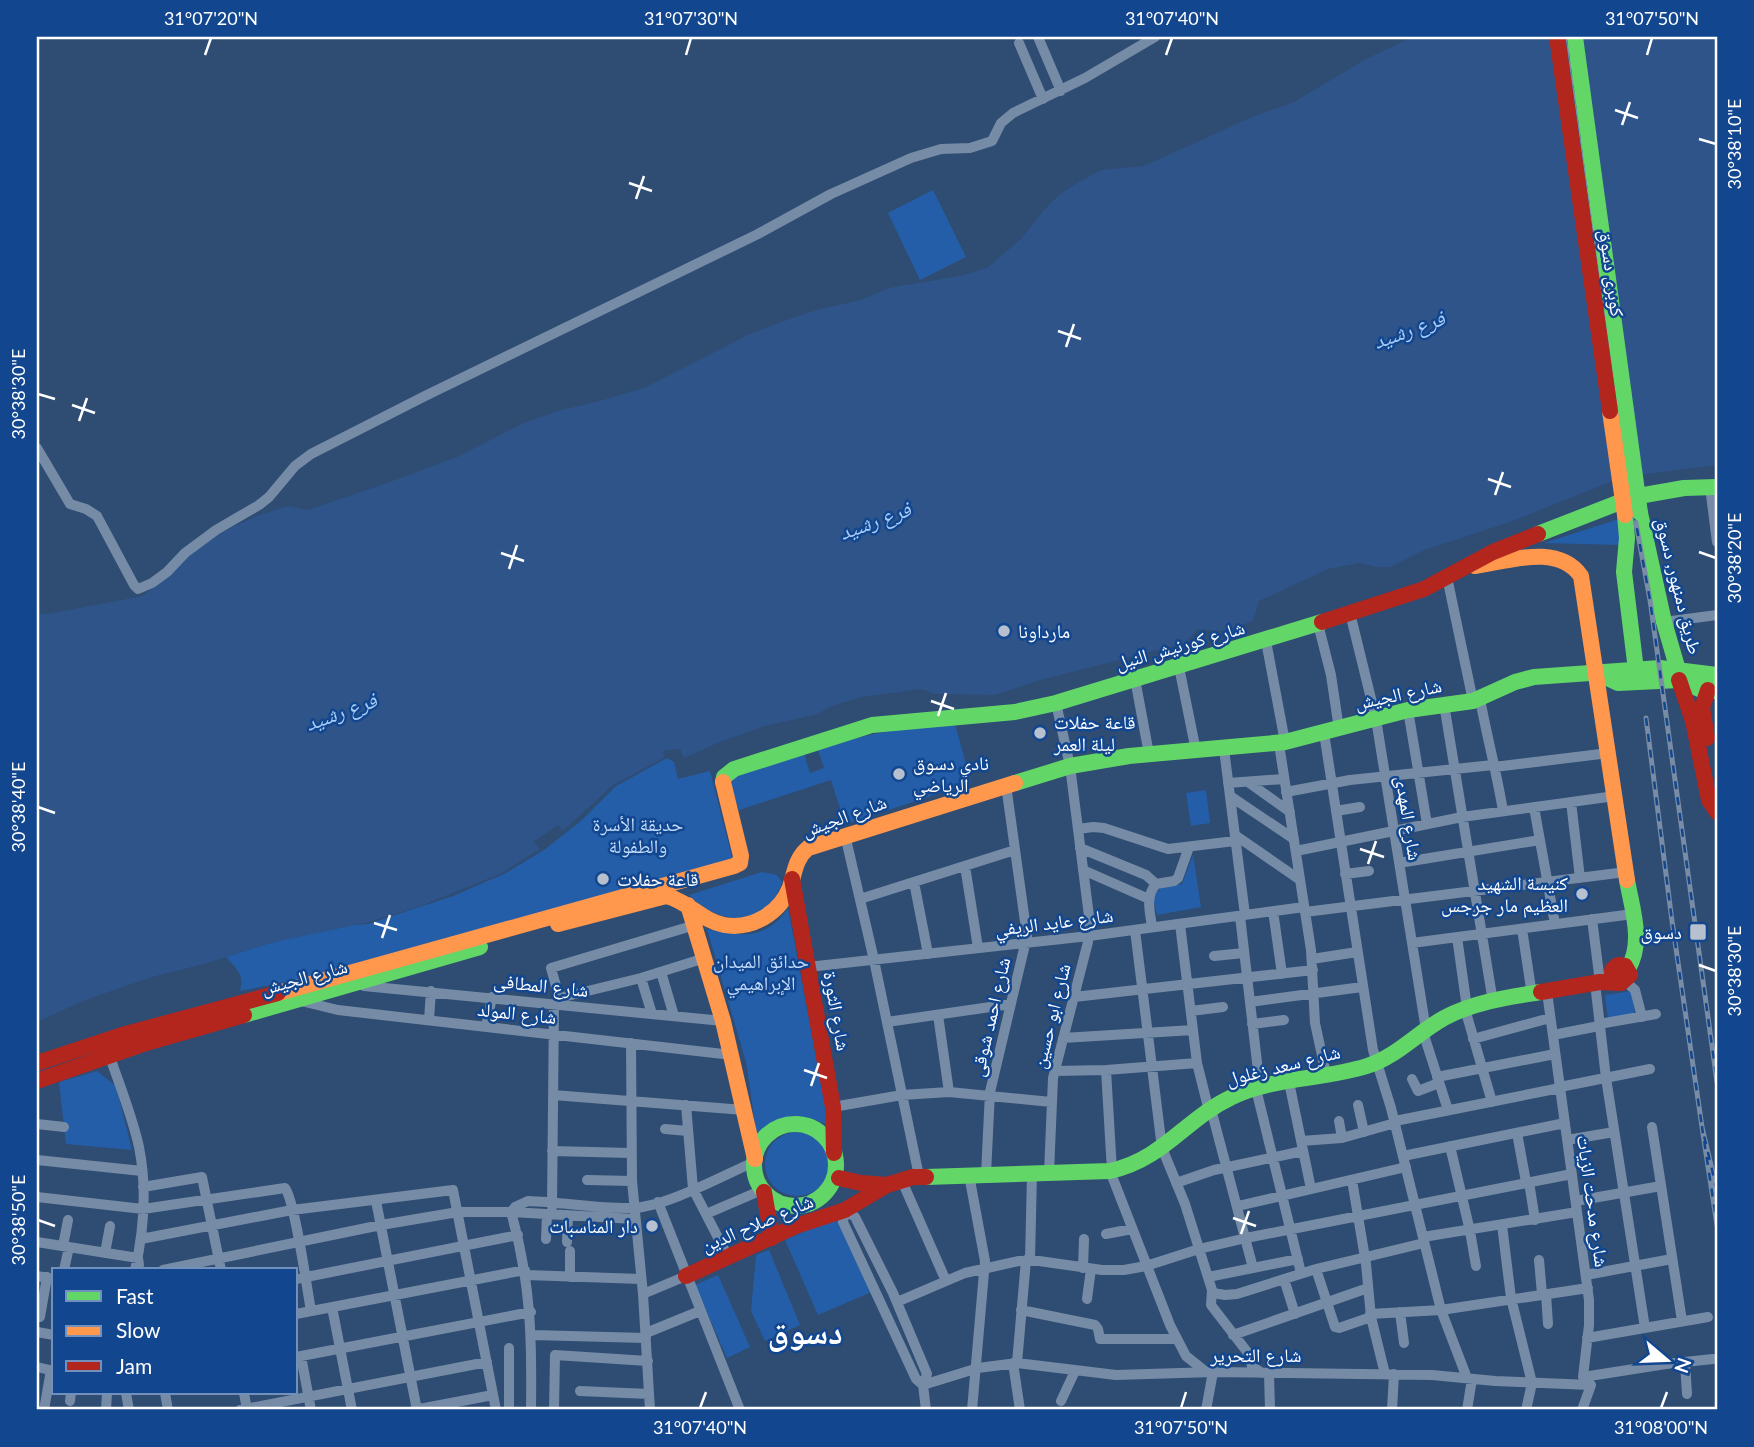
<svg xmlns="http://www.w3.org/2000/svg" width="1754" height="1447" viewBox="0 0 1754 1447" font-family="Lato,'Noto Naskh Arabic',sans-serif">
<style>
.green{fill:#255ea8}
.water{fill:#2e5489}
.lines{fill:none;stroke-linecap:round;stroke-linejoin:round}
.street{stroke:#768ca6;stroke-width:10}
.fast{stroke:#63d668;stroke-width:16}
.slow{stroke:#ff974d;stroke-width:16}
.jam{stroke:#b3261e;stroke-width:16}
.rail-casing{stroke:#798ca6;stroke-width:5}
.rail{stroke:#124790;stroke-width:2.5;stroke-dasharray:8;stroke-linecap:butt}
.fast-bridge{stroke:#63d668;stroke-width:16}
.slow-bridge{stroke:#ff974d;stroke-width:16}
.jam-bridge{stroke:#b3261e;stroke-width:16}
.ticks{fill:none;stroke:#fff;stroke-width:2.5}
.poi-dot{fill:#b6c0ce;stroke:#124790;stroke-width:2.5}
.labels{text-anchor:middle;stroke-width:5;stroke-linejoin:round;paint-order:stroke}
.street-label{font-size:19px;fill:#fff;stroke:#124790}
.poi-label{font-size:19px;fill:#fff;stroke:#124790;text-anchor:start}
.park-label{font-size:19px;fill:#c4ddfd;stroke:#124790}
.water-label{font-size:21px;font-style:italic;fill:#a9cdf9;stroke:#124790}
.town-label{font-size:33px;font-weight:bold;fill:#fff;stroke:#124790}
.neatline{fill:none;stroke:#fff;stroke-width:2.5}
.ticks-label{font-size:18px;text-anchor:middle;fill:#fff}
</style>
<rect width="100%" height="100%" fill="#2f4c73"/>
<path class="green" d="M933,190L966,257L920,280L888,213Z
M1622,518L1621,545L1544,543Z
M955,724L971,783L845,824L831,780L739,810L731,786L735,774L804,754L810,773L824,768L818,750L821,748C870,733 904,727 955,724Z
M667,758L674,762L678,779L710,771L733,861L368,965L240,991C245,975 236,968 226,957L270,943L341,926L368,924L453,896L506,873L544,850L582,820L616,786Z
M1206,790L1210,823L1191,826L1186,793Z
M1193,855L1201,907L1157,915L1153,898L1161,887L1182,884Z
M762,872L777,875L782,882C766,930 720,926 689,895Z
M788,908L829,1126C803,1112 777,1112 757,1137L746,1062L707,929C741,936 766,941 788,908Z
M1632,991L1635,1016L1608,1020L1605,995Z
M97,1071L116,1086L132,1150L66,1144L59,1082Z
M765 1164a32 32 0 1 1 64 0a32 32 0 1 1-64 0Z
M843,1214L876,1290L818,1315L785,1240Z
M769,1250L800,1325L765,1341L751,1311L756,1255Z
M718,1275L750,1347L727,1358L695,1285Z"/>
<path class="water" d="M1413,37H1717V465L1623,477L1510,522L1424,550L1390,567H1377L1359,563L1328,569L1259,601L1253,621L1223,631L1198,629L1185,643L1037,681L995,695L935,694L922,689L861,697L829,707L818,714L765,726L720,742L684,758L680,749L663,751L664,758L613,785L563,831L558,825L533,842L540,849L500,874L418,907L365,923L270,943L204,964L152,977L85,1000L37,1022V613L47,614L143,596L207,539L257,516L288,506L308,510L387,483L457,457L524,423L561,410L596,402L644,388L750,334L792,318L820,309L861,300L889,288L960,276L987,268L1021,239L1043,211L1060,194L1079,182L1101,170L1144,166L1252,117L1294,102L1368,58Z"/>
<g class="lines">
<path class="street" d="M1038,37L1061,91
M1019,43L1043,99
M37,448L70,504L86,509L97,516L134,585L138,589L152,583L167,572L185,553L216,530L259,505L269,497L295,466L311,454L425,396L758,234L831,194L911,158L941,149L970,148L992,141L1001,123L1013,113L1085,78L1155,37
M1710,487L1717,542
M1447,577L1473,701
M1350,613L1376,719L1426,1030
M1664,622L1717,615
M1318,624L1331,675L1339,729
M1266,641L1285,742
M1179,667L1196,751
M1135,679L1149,754
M1480,699C1487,737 1497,774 1503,811
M1444,704L1493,1002
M1408,710L1427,824
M1324,733L1373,1050L1391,1108L1441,1310L1467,1378
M1279,744L1311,950L1315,1023L1326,1074
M1224,749L1245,915
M1494,767L1609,753
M1248,782L1290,812
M1228,783L1284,779
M1286,792L1350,780L1493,765
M1230,796L1294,839
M1571,802L1580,878
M1534,807L1555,924
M1336,811L1360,807
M1078,829L1093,827L1104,828L1168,849L1235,841
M845,835L874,960L919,1176
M1235,835L1300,880
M1080,848L1146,875L1156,884
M1296,851L1462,817L1615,796
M1399,863L1540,840
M965,866L978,948
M1083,870L1149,899
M1345,874L1369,871
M914,882L928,954
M860,899L1015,850
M1273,911L1282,974
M1305,912L1626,872
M1240,916L1260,1088
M1592,919L1600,982
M1180,924L1197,1063L1209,1111
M1152,927C1150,911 1145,897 1156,884L1174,881L1178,878L1189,847
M1522,929L1532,995
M1135,930L1162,1148L1185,1204L1212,1290L1211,1305L1248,1353L1252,1366L1262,1373
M1457,937L1467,1008
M1412,943L1633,914
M1214,956L1244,953
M1312,959L1357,952
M808,967L1089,936L1304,907
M661,972L674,1016
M641,978L652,1014
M1626,982L1635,990L1642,1017
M1595,983L1606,1078L1645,1328
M364,986L723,1021
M1547,992L1589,1300V1325L1583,1377L1591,1385L1582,1410
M1074,997L1313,970
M559,998L641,978L705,958
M301,1001L338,1010L732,1055
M1250,1002L1362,987
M561,1004L551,968L695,925
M1465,1009L1492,1102
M1191,1011L1223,1007
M938,1015L949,1092
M429,1020L431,991
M887,1022L1011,1004
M1252,1024L1284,1020
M1599,1024L1656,1014
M486,1027L492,997
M1423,1032L1448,1110
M1553,1035L1599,1026
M1063,1038L1193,1030
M1473,1039L1550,1018
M631,1043L632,1181L643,1294L650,1410
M109,1054C119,1084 132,1115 139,1147C147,1187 144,1230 135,1270
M1106,1070L1112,1171
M1055,1071L1106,1070L1197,1063
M1437,1077L1555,1054
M1412,1079L1418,1091L1439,1083
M1289,1082L1311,1189
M1560,1087L1650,1069
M1256,1089L1301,1273
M553,1095L744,1110
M686,1105L693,1189L728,1257
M1358,1105L1364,1132
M833,1107L902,1095L949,1092L1051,1102
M1211,1109L1253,1268
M1339,1121L1342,1138
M1395,1121L1560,1088
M37,1124L64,1127
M1652,1127L1682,1321
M665,1129L688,1131
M1517,1133L1526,1182
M1567,1140L1614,1132
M1301,1141L1342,1138L1395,1123
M1450,1146L1470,1231L1476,1266
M552,1151L631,1153
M1403,1156L1565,1123
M37,1160L142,1171
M1110,1171L1170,1325L1186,1356L1206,1372
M1049,1173L1053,1078L1088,942L1090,924L1070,766L1056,703
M986,1174L990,1092L1027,936L1006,785
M969,1175L985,1261L972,1410
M587,1180L632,1181
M1352,1180L1366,1264L1371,1317L1385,1374
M902,1181L946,1281
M1529,1182L1535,1220
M1176,1183L1214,1170L1303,1151
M143,1187L202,1177L221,1270
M37,1197L143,1209L285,1188C295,1201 307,1289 311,1311
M376,1201L417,1410
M1576,1201L1661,1186
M658,1202L740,1410
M1238,1206L1406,1167
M552,1207L554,1004
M706,1214L762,1190
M1502,1225L1511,1298L1532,1383L1526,1410
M1106,1234L1132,1229
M1423,1237L1577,1212
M141,1239L292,1210L453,1190L496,1410
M546,1239L547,1214
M37,1242L138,1258L139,1265
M567,1242L568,1215
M63,1246L68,1220
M570,1251V1277
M105,1253L110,1226
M1030,1260L1032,1173
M1539,1260L1542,1294
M1083,1268L1084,1239
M1316,1269L1335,1327L1339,1328L1371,1317
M64,1270L69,1247
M163,1270L381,1225L458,1212H511L635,1219
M526,1275L641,1279
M1586,1275L1672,1259
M37,1276L54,1279
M1208,1277L1298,1259
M296,1279L518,1235
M1284,1279L1295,1314
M1213,1293L1225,1295L1237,1294L1316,1269L1424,1243
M643,1294L686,1276
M1546,1294L1548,1324
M1087,1299L1091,1269
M897,1302L965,1273L1019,1261H1039L1102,1270H1124L1146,1266L1199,1249L1246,1238L1572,1174
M332,1307L352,1410
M1021,1310L1095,1325L1098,1329L1100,1339H1177
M1400,1312L1404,1343
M296,1314L525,1270
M1370,1314L1441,1310L1588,1288
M40,1317L47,1277
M37,1332L54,1335
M646,1333L700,1311
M532,1335L646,1338
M1233,1335L1368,1288
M1587,1338L1708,1317
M509,1348V1410
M301,1356L311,1410
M296,1357L531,1312
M1685,1362L1687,1394
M1013,1363L1020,1410
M1017,1363L1026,1260
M37,1367L54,1371
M1269,1373L1270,1410
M1583,1377L1666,1364L1713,1359
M923,1385L978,1368L1017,1363L1116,1375L1213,1372L1432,1375L1495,1381L1591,1385
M923,1385L916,1379L843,1222L845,1210L855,1217L893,1293L927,1374L923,1385L926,1410
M580,1391L649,1394
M126,1393L129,1410
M165,1393L168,1410
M244,1393L247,1410
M70,1401L71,1393
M1061,1401L1075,1371
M44,1410L51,1370
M106,1410L107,1393
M240,1410L487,1362
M414,1410L493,1395
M531,1410C532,1338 531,1283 511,1212L515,1207L528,1201C563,1202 598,1209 632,1208C666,1207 722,1176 754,1162
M554,1410L555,1355L648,1361
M1206,1410L1213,1372
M1392,1410L1394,1374
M1467,1410L1472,1379"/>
<path class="fast" d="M1640,513L1664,622L1678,670
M1625,515L1627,538L1624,572L1636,670
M1538,534L1633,497L1684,488L1717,487
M1599,674L1618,683L1679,680L1699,689L1717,691
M723,782L724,777L734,769L872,725L1015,712L1056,703L1322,622
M1015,783L1070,766L1129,756L1285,742L1408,710L1473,701L1515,682L1534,677L1660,668L1717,675
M1627,880C1632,909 1644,942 1628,969
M244,1015L480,947
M754 1165a41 41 0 1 1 82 0a41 41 0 1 1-82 0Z
M926,1177L1110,1171C1164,1159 1185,1119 1232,1097C1274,1077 1323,1080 1367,1066C1396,1057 1417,1033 1444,1018C1473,1002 1509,997 1541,992"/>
<path class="slow" d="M1475,566C1509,561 1558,543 1581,576L1627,880
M688,905L723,1021L755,1159
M558,924L666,896C688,901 702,921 724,925C752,930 780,913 790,887C795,872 795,859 808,848L1015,783
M278,993L734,866L740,863L741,856L723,782"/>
<path class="jam" d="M1322,622L1424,589L1493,552L1538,534
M1679,680L1693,721L1709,800L1717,812
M1707,738L1702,708L1708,690
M792,879L833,1107L834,1153
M1541,992L1600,982L1621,983L1630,975L1625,966L1618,965L1612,970V978L1617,983
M37,1063L122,1035L278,993
M37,1081L146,1043L244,1015
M839,1178L861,1183L887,1185
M764,1192L772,1238
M686,1276L796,1226L845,1210L887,1185L913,1177H926"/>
<g class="rail-casing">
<path id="rail" d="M1568,37L1635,518L1650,600L1717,1082
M1646,718L1672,921L1702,1127
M1717,1191L1702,1127L1717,1225"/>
</g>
<use href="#rail" class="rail"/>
<path class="fast-bridge" d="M1575,37L1640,513"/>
<path class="slow-bridge" d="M1610,411L1625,515"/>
<path class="jam-bridge" d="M1557,37L1610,411"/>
</g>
<path class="ticks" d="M205,55L211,38M686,55L691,38M1166,55L1172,38M1647,55L1652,38M1615,110L1638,118M1622,125L1630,102M1699,139L1716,144M629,183L652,191M636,199L644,176M1058,331L1081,339M1066,347L1074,324M38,394L55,399M72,405L95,413M79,421L87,398M1488,479L1511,487M1495,495L1503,472M1699,552L1716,558M501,553L524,561M509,569L517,545M931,701L954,709M938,716L946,693M38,807L55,813M1360,849L1384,857M1368,864L1376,841M374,923L397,930M382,938L390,915M1699,965L1716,971M804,1070L827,1078M811,1086L819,1063M1233,1218L1256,1226M38,1220L55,1226M1241,1234L1249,1211M700,1408L706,1392M1181,1408L1186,1392M1661,1408L1667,1392"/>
<g class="poi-dot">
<circle cx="1004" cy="631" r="7"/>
<circle cx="1040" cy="733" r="7"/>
<circle cx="899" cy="774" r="7"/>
<circle cx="603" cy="879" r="7"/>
<circle cx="1582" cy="894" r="7"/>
<rect x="1689" y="923" width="18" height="18" rx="3.5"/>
<circle cx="652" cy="1226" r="7"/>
</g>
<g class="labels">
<g class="street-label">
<text transform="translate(1612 273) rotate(82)" y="7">كوبرى دسوق</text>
<text transform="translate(1679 586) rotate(76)" y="7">طريق دمنهور, دسوق</text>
<text transform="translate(1180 645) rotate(-16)" y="7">شارع كورنيش النيل</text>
<text transform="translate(1398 694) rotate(-12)" y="7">شارع الجيش</text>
<text transform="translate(844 816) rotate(-20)" y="7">شارع الجيش</text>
<text transform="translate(1409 818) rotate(81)" y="7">شارع المهدى</text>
<text transform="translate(1054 922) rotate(-7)" y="7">شارع عايد الريفي</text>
<text transform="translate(304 977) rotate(-15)" y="7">شارع الجيش</text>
<text transform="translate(541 985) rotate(6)" y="7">شارع المطافى</text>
<text transform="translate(837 1011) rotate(80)" y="7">شارع الثورة</text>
<text transform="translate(517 1013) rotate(6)" y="7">شارع المولد</text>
<text transform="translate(1051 1016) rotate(-76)" y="7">شارع ابو حسين</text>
<text transform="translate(990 1017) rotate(-77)" y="7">شارع احمد شوقى</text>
<text transform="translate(1283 1065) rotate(-14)" y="7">شارع سعد زغلول</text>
<text transform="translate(1593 1201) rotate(82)" y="7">شارع مدحت الزيات</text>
<text transform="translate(757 1223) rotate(-23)" y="7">شارع صلاح الدين</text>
<text x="1256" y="1362">شارع التحرير</text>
</g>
<g class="poi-label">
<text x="1018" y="638">مارداونا</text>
<text x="1054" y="729">قاعة حفلات<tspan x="1054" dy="22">ليلة العمر</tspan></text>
<text x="913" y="770">نادي دسوق<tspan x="913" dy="22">الرياضي</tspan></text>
<text x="617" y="886">قاعة حفلات</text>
<text x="1568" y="890" text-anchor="end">كنيسة الشهيد<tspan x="1568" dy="22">العظيم مار جرجس</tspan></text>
<text x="1682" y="939" text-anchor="end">دسوق</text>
<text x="638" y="1233" text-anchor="end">دار المناسبات</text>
</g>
<g class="park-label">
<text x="638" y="831">حديقة الأسرة<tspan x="638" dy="22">والطفولة</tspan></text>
<text x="761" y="968">حدائق الميدان<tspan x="761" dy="22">الإبراهيمي</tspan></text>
</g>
<g class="water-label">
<text transform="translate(1409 330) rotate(-20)" y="7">فرع رشيد</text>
<text transform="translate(875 521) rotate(-20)" y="7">فرع رشيد</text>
<text transform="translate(341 712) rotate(-20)" y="7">فرع رشيد</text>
</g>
<g class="town-label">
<text x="805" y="1344">دسوق</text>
</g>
</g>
<rect width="1754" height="1447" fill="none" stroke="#124790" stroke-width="77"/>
<rect x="52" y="1268" width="245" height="126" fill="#124790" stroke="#7191bc" stroke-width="2"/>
<rect x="66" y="1291" width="35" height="10" fill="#63d668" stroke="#7191bc" stroke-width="2"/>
<text x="116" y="1304" font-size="21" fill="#ffffff">Fast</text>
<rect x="66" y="1326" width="35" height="10" fill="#ff974d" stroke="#7191bc" stroke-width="2"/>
<text x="116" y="1338" font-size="21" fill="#ffffff">Slow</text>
<rect x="66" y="1361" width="35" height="10" fill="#b3261e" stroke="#7191bc" stroke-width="2"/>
<text x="116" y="1374" font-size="21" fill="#ffffff">Jam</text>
<g transform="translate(1667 1360) rotate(109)" stroke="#124790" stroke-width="5" paint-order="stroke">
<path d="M0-5L12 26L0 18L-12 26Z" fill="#ffffff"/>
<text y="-10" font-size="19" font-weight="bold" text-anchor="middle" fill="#ffffff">N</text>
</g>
<rect x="38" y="38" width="1678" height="1370" class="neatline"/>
<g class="ticks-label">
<text x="211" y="25">31°07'20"N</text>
<text x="691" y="25">31°07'30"N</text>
<text x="1172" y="25">31°07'40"N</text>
<text x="1652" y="25">31°07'50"N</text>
<text transform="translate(1735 144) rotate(-90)" y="6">30°38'10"E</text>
<text transform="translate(19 394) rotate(-90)" y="6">30°38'30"E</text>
<text transform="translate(1735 558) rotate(-90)" y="6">30°38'20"E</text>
<text transform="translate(19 807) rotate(-90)" y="6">30°38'40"E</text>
<text transform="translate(1735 971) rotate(-90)" y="6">30°38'30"E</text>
<text transform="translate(19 1220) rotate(-90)" y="6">30°38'50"E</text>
<text x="700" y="1434">31°07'40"N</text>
<text x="1181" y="1434">31°07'50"N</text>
<text x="1661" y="1434">31°08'00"N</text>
</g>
</svg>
